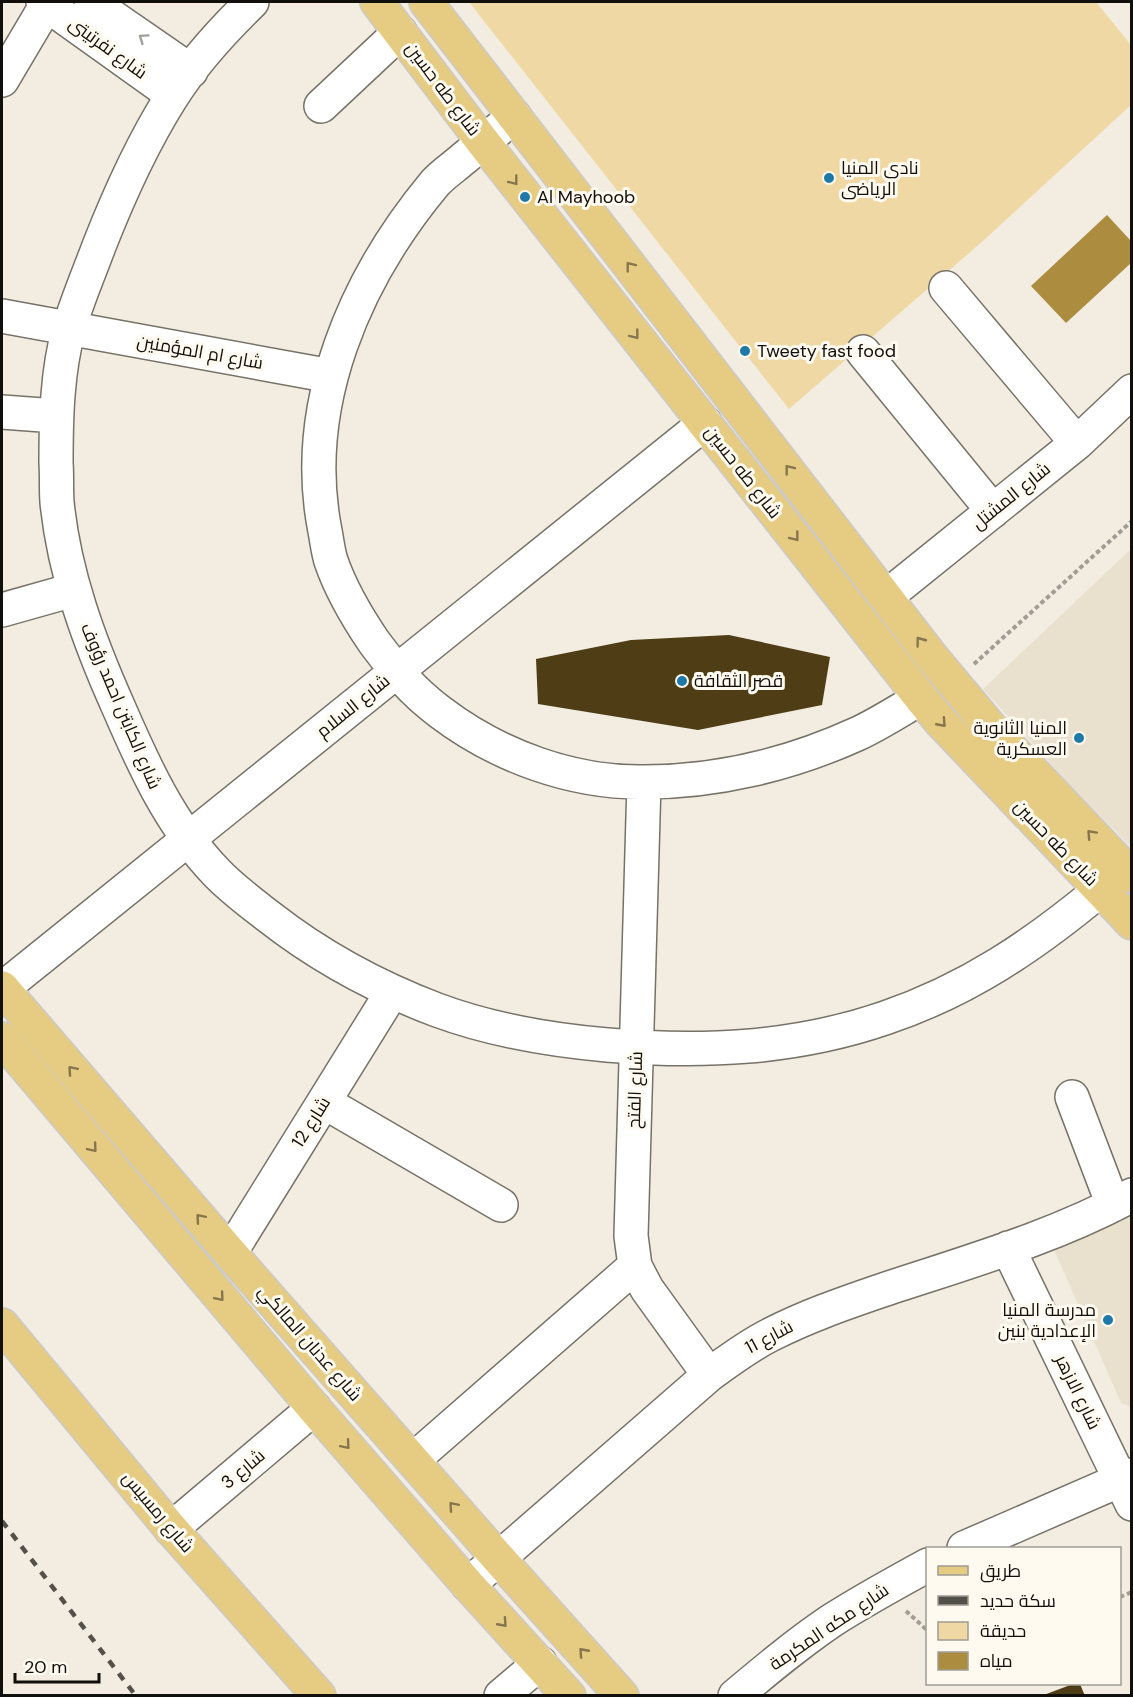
<svg xmlns="http://www.w3.org/2000/svg" width="1133" height="1697" viewBox="0 0 1133 1697" font-family="'DM Sans',Cairo,sans-serif">
<style>
.built{fill:#e9e1ce}
.green{fill:#efd8a3}
.water{fill:#ac8c3f}
.building{fill:#4f3e15}
.lines{fill:none;stroke-linecap:round;stroke-linejoin:round}
.minor-casing{stroke:#767267;stroke-width:36}
.major-casing{stroke:#cbcac9;stroke-width:36}
.path{stroke:#a19c94;stroke-width:4;stroke-dasharray:4.5 3;stroke-linecap:butt}
.minor{stroke:#fff;stroke-width:33}
.major{stroke:#e6cb83;stroke-width:33}
.rail{stroke:#534f49;stroke-width:4.5;stroke-dasharray:8 8;stroke-linecap:butt}
.oneway{stroke:#a09f9d}
.oneway2{stroke:#86764d}
.poi-dot{fill:#1e79a7;stroke:#fefaf0;stroke-width:2}
.labels{text-anchor:middle;stroke-width:6;stroke-linejoin:round;paint-order:stroke}
.street-label{font-size:18px;fill:#110f0b;stroke:#fefaf0}
.poi-label{font-size:18px;fill:#110f0b;stroke:#fefaf0;text-anchor:start}
</style>
<rect width="100%" height="100%" fill="#f2ece1"/>
<path class="built" d="M1131,549V847L1071,786L983,689Z
M1131,1204V1407L1121,1403L1049,1238Z"/>
<path class="green" d="M469,2H1096L1131,45V105L984,240L789,409Z"/>
<path class="water" d="M1107,215L1131,241V263L1066,323L1031,286Z"/>
<path class="building" d="M729,635L830,657L822,705L698,730L538,704L536,659L631,640Z
M1073,1684H1080L1085,1696H1041Z"/>
<g class="lines">
<g class="minor-casing">
<path id="minor" d="M43,2L173,95
M91,2L191,71
M252,2C223,30 193,63 171,98C142,144 119,195 99,246C89,273 77,301 69,328C57,372 56,418 56,463C57,476 56,489 57,502C64,573 89,641 118,706C144,766 170,824 216,872C231,888 250,902 268,916C319,956 376,987 437,1010C491,1030 549,1040 607,1045C702,1053 795,1049 885,1018C968,990 1034,945 1100,890
M2,80L47,4
M321,106L400,32
M514,116C497,131 480,145 463,159C454,167 443,174 435,183C355,279 300,405 325,531C327,541 328,552 331,561C341,590 357,617 374,642C395,670 412,691 440,712C498,756 572,783 644,782C717,782 791,764 857,734C879,724 900,710 921,698
M946,288L1077,443
M2,316L331,376
M863,352L993,511
M2,412L56,416
M887,596L1077,443L1132,391
M2,610L73,590
M644,782L631,1236L635,1266L647,1289L709,1375
M2,989L705,423
M1072,1097L1113,1205
M324,1102L501,1205
M1008,1248L1132,1504
M230,1253L392,992
M413,1460L635,1266
M171,1529L314,1408
M964,1548L1132,1475
M468,1585L709,1375C728,1361 748,1346 770,1335C805,1317 842,1304 880,1291C964,1263 1053,1238 1132,1195
M501,1696L540,1663
M735,1696C766,1670 797,1644 831,1621C862,1601 895,1583 928,1565"/>
</g>
<g class="major-casing">
<path id="major" d="M377,2L483,142L921,698L940,721L1132,923
M426,2L931,656L992,729L1132,876
M2,988L230,1253L499,1559L622,1696
M2,1039L314,1408L468,1585L569,1696
M2,1325L171,1529L319,1696"/>
</g>
<path class="path" d="M974,664L1132,521
M1120,1597L1132,1592
M906,1611L928,1631"/>
<use href="#minor" class="minor"/>
<use href="#major" class="major"/>
<path class="rail" d="M2,1521L136,1696"/>
</g>
<defs><path id="oneway-chevron" d="M-2-3.5L2.5 0L-2 3.5" fill="none" stroke-width="1.6" stroke-linecap="round" stroke-linejoin="round" transform="scale(1.5)"/></defs>
<use class="oneway" href="#oneway-chevron" transform="translate(143 38) rotate(-145)"/>
<g class="oneway2">
<use href="#oneway-chevron" transform="translate(514 181) rotate(52)"/>
<use href="#oneway-chevron" transform="translate(630 266) rotate(-128)"/>
<use href="#oneway-chevron" transform="translate(635 335) rotate(52)"/>
<use href="#oneway-chevron" transform="translate(789 469) rotate(-128)"/>
<use href="#oneway-chevron" transform="translate(795 537) rotate(52)"/>
<use href="#oneway-chevron" transform="translate(920 641) rotate(-127)"/>
<use href="#oneway-chevron" transform="translate(942 723) rotate(48)"/>
<use href="#oneway-chevron" transform="translate(1091 834) rotate(-133)"/>
<use href="#oneway-chevron" transform="translate(72 1070) rotate(-131)"/>
<use href="#oneway-chevron" transform="translate(93 1148) rotate(50)"/>
<use href="#oneway-chevron" transform="translate(200 1218) rotate(-131)"/>
<use href="#oneway-chevron" transform="translate(220 1297) rotate(50)"/>
<use href="#oneway-chevron" transform="translate(346 1445) rotate(49)"/>
<use href="#oneway-chevron" transform="translate(453 1506) rotate(-131)"/>
<use href="#oneway-chevron" transform="translate(503 1623) rotate(48)"/>
<use href="#oneway-chevron" transform="translate(583 1652) rotate(-132)"/>
</g>
<g class="poi-dot">
<circle cx="829" cy="178" r="6"/>
<circle cx="525" cy="197" r="6"/>
<circle cx="745" cy="351" r="6"/>
<circle cx="682" cy="681" r="6"/>
<circle cx="1079" cy="738" r="6"/>
<circle cx="1108" cy="1320" r="6"/>
</g>
<g class="labels">
<g class="street-label">
<text transform="translate(108 48) rotate(36)" y="6">شارع نفرتيتى</text>
<text transform="translate(443 89) rotate(53)" y="6">شارع طه حسين</text>
<text transform="translate(200 352) rotate(10)" y="6">شارع ام المؤمنين</text>
<text transform="translate(743 472) rotate(52)" y="6">شارع طه حسين</text>
<text transform="translate(1011 496) rotate(-39)" y="6">شارع المشتل</text>
<text transform="translate(121 706) rotate(67)" y="6">شارع الكابتن احمد رؤوف</text>
<text transform="translate(353 706) rotate(-39)" y="6">شارع السلام</text>
<text transform="translate(1056 843) rotate(46)" y="6">شارع طه حسين</text>
<text transform="translate(635 1090) rotate(-88)" y="6">شارع الفتح</text>
<text transform="translate(311 1122) rotate(-58)" y="6">شارع 12</text>
<text transform="translate(769 1337) rotate(-28)" y="6">شارع 11</text>
<text transform="translate(310 1343) rotate(49)" y="6">شارع عدنان المالكي</text>
<text transform="translate(1078 1392) rotate(64)" y="6">شارع الازهر</text>
<text transform="translate(243 1469) rotate(-40)" y="6">شارع 3</text>
<text transform="translate(158 1512) rotate(50)" y="6">شارع رمسيس</text>
<text transform="translate(829 1627) rotate(-34)" y="6">شارع مكه المكرمة</text>
</g>
<g class="poi-label">
<text x="841" y="174">نادى المنيا<tspan x="841" dy="21">الرياضى</tspan></text>
<text x="537" y="203">Al Mayhoob</text>
<text x="757" y="357">Tweety fast food</text>
<text x="694" y="687">قصر الثقافة</text>
<text x="1067" y="734" text-anchor="end">المنيا الثانوية<tspan x="1067" dy="21">العسكرية</tspan></text>
<text x="1096" y="1316" text-anchor="end">مدرسة المنيا<tspan x="1096" dy="21">الإعدادية بنين</tspan></text>
</g>
</g>
<rect width="1133" height="1697" fill="none" stroke="#110f0b" stroke-width="6"/>
<rect x="926" y="1547" width="195" height="138" fill="#fefaf0" stroke="#9f9c94" stroke-width="1.5"/>
<rect x="938" y="1566" width="30" height="9" fill="#e6cb83" stroke="#9f9c94" stroke-width="1.5"/>
<text x="980" y="1577" font-size="18" fill="#110f0b">طريق</text>
<rect x="938" y="1596" width="30" height="9" fill="#534f49" stroke="#9f9c94" stroke-width="1.5"/>
<text x="980" y="1607" font-size="18" fill="#110f0b">سكة حديد</text>
<rect x="938" y="1622" width="30" height="18" fill="#efd8a3" stroke="#9f9c94" stroke-width="1.5"/>
<text x="980" y="1637" font-size="18" fill="#110f0b">حديقة</text>
<rect x="938" y="1652" width="30" height="18" fill="#ac8c3f" stroke="#9f9c94" stroke-width="1.5"/>
<text x="980" y="1667" font-size="18" fill="#110f0b">مياه</text>
<path d="M15 1673v9h84v-9" fill="none" stroke="#110f0b" stroke-width="3"/>
<text x="24" y="1673" font-size="18" fill="#110f0b" stroke="#fefaf0" stroke-width="4.5" paint-order="stroke">20 m</text>
</svg>
